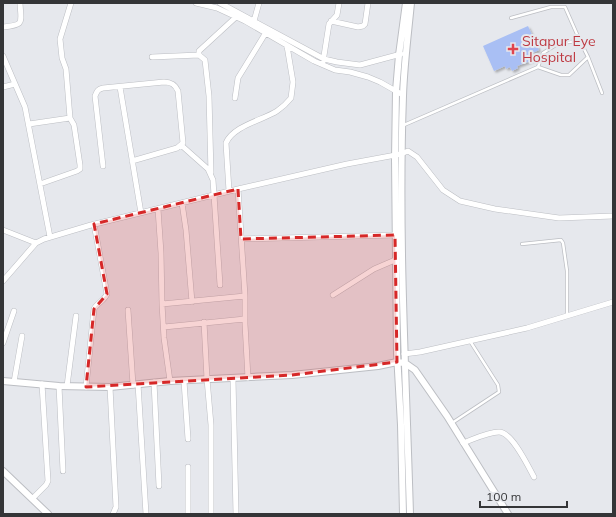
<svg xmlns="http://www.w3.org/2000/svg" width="616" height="517" viewBox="0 0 616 517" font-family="Mulish,sans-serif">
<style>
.building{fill:#a9bff4;filter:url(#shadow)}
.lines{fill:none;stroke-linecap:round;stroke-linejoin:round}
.service-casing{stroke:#bcbec3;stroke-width:4}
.minor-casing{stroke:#bcbec3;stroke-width:6}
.tertiary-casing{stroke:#bcbec3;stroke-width:8}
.service{stroke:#fff;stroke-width:2.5}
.minor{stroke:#fff;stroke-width:5}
.tertiary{stroke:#fff;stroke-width:6}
.marked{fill:#d62828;fill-opacity:0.2;stroke:#d62828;stroke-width:3;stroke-dasharray:8 5;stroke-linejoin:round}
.health-dot{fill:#e0444e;stroke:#e6e8ed;stroke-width:1.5}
.labels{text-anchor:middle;stroke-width:4;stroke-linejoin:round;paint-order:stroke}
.health-label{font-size:14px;fill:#be3a42;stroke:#e6e8ed;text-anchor:start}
</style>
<defs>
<filter id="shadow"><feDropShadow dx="2" dy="2" stdDeviation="1" flood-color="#0004"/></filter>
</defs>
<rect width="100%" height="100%" fill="#e6e8ed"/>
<path class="building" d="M528,26L539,50L530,54L533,60L517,66L518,68L512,71L510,67L506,69L505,66L494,71L483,46Z"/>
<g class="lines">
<g class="service-casing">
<path id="service" d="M511,18L551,7H565L580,41
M538,67L543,53L559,43L580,41L588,57
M404,125L538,67L561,75H569L588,57L602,93
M522,244L561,240L563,243L567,271V315
M452,423L499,392L498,385L470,341"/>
</g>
<g class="minor-casing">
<path id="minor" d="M196,3L217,8L245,21L314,61L335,70L350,72L368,77L380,82L403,95
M220,3L324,59L337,62L360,65L401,54
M254,21L259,3
M331,21L358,27L363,26L365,24L368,3
M3,27C25,25 21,23 20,3
M3,56L25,107L50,237
M152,57L199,55
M323,62L329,24L337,15L339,3
M3,87L15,84
M120,87L141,213
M235,98L238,78L265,34
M70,118L66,69L62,58L60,39L71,3
M29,124L70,118L74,125L80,165V169L77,171L40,184
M181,145L208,169L213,180L220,285
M103,166L95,96C97,91 98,89 103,88L164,82C171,82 175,84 178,91L183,143L177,148L132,161
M211,173L209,96L205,60L199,55V51L236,17
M238,189L245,296V324L248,378
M229,191L226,143C233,126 263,120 277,111C283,107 287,103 291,98L293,82L287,46
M182,203L186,230L192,302
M158,209L161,253L162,304L164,338L170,381
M3,230L36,243
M241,239L395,235
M3,281L36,243L44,239L91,225L238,189L347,164L401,154L408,151L417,157L443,190L460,201L495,209L559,218L613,216
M333,295L374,269L395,260
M162,304L245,296
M128,310L133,385
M204,322L207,379L211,425V514
M164,327L245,319
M3,343L14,311
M404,354L420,352L527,328L613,302
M233,379L236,514
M184,381L188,439
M14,382L22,336
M154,382L159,486
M138,384L146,514
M59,386L63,471
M67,386L76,316
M86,387L94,309C97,303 104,301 107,294L94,224
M110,387L116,507L113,514
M463,443C474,439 488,432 499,432C512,432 528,466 534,477
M188,467V514
M32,499L46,485L48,481L42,384"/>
</g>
<g class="tertiary-casing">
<path id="tertiary" d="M3,381L59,386L110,387L170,381L292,375L378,366L397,362L405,363L415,370L447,416L508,514
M3,471L48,514
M403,514L401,425L397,353L395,159L396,91L399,55L406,3
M410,514C406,375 398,236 403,96C404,65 408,34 411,3"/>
</g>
<use href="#service" class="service"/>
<use href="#minor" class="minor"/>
<use href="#tertiary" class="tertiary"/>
</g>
<path class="marked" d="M238,189L241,239L395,235L397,362L292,375L86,387L94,309L107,294L94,224Z"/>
<path class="health-dot" d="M511 43h4v4h4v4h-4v4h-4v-4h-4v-4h4z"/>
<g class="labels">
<g class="health-label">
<text x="522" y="46">Sitapur Eye<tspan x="522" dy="16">Hospital</tspan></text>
</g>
</g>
<rect width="616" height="517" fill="none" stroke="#343537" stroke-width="8"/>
<path d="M480 501v6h87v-6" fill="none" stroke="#343537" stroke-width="2"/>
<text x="486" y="501" font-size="12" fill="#343537" stroke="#e6e8ed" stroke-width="3" paint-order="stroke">100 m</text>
</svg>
